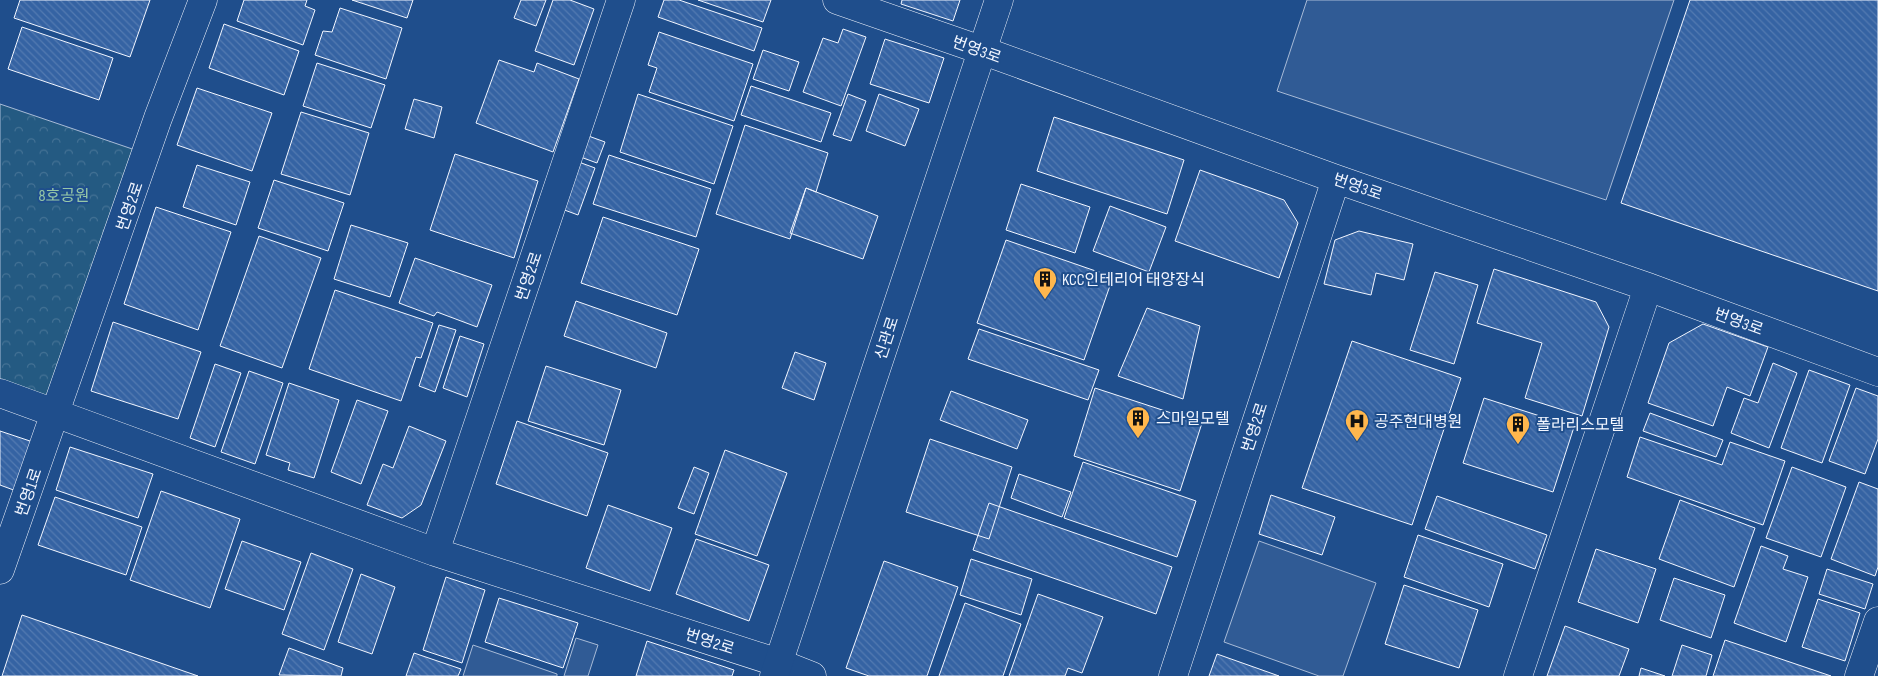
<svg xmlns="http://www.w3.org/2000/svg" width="1878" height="676" viewBox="0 0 1878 676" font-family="'Sofia Sans Condensed','Noto Sans KR',sans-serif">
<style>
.park{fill:url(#park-crowns);stroke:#a8bbd7}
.parking{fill:#305b95;stroke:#a8bbd7}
.building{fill:url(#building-back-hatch);stroke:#f2f6ff}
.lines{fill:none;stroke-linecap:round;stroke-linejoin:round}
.minor-casing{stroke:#f2f6ff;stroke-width:29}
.major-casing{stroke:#f2f6ff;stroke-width:29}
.minor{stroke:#1f4e8c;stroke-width:28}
.major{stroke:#1f4e8c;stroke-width:28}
.labels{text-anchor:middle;stroke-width:4;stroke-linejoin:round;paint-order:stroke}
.street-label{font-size:16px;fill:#f2f6ff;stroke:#1f4e8c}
.park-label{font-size:16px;fill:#97c8a6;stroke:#1f4e8c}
.poi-label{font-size:16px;fill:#f2f6ff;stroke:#1f4e8c;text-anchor:start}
</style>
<defs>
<pattern id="park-crowns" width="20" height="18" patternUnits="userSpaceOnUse" patternTransform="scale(1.25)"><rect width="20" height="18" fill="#245a82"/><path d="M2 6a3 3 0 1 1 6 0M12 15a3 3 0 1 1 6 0" fill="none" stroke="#447295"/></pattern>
<pattern id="building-back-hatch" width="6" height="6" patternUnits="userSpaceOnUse" patternTransform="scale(1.25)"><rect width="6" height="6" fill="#3563a3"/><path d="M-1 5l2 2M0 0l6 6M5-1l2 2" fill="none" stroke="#537ab1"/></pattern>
</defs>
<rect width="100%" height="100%" fill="#1f4e8c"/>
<path class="park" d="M0,104L147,154L56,413L0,393Z"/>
<path class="parking" d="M1307,0H1674L1606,200L1277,91Z
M1259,541L1376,583L1343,676H1319L1224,642Z
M576,638L598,645L588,676H564Z
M473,645L557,674V676H463Z"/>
<path class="building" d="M20,0H150L130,57L14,18Z
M244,0H307L305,6L315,10L303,45L237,21Z
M352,0H413L407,18Z
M521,0H546L536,26L514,18Z
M553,0H570L594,9L574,65L535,51Z
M664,0H679L762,28L754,51L658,17Z
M698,0H771L763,22Z
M902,0H960L953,21L901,4Z
M1690,0H1878V291L1621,203Z
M340,8L402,28L386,79L315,55L323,31L332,32Z
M224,24L299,51L284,95L209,68Z
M22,27L113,58L99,100L8,69Z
M843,29L866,37L841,106L803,92L823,38L838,43Z
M659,32L753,64L734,121L649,92L657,68L648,65Z
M885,39L944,58L929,103L870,84Z
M763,50L799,62L789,91L753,79Z
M499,60L534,72L537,63L579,79L553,152L476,123Z
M317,63L385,85L371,128L303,106Z
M751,86L831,113L821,142L741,115Z
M197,88L272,113L252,171L177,145Z
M638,94L733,126L714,184L620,152Z
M848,94L866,101L851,141L833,135Z
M879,94L919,109L905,146L866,131Z
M414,99L442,107L434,138L405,129Z
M301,112L369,133L350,195L281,174Z
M1054,117L1184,160L1167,214L1037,171Z
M745,125L828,153L816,192L806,188L790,239L716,214Z
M583,134L605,142L597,163L575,155Z
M455,154L538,181L514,258L430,230Z
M609,155L711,189L696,237L593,204Z
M576,161L595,168L578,215L559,208Z
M197,165L250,182L236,225L183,207Z
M1200,170L1284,200L1298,223L1279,278L1175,241Z
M274,180L344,203L328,251L258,228Z
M1021,184L1090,207L1075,253L1006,230Z
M806,188L878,216L863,259L790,233Z
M1110,206L1166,227L1149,272L1093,251Z
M156,207L231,232L198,330L124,304Z
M603,217L699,249L677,315L581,283Z
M351,225L408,243L390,297L334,279Z
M1359,231L1413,244L1404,280L1376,273L1371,295L1324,284L1335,240Z
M259,236L321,258L282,368L220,346Z
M1006,240L1113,277L1084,360L977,323Z
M415,258L492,285L477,327L437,312L434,316L399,303Z
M1494,269L1596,302L1609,327L1582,416L1525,398L1542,343L1477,323Z
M1435,272L1478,285L1454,364L1410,350Z
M335,290L433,323L421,358L416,357L401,401L309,369Z
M576,301L667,333L656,368L564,336Z
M1147,308L1200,326L1183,399L1118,376Z
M113,322L201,352L178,419L91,391Z
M1703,324L1768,347L1750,396L1727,387L1713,426L1648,403L1669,343Z
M439,325L456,330L435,392L419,386Z
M979,329L1099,370L1088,400L968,359Z
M460,336L484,344L467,397L443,388Z
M1352,341L1461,378L1412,525L1302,488Z
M795,352L826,363L814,400L782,388Z
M1773,363L1797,373L1769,448L1731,433L1744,398L1758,403Z
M215,364L241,373L215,447L190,438Z
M546,366L621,390L604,445L528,421Z
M1809,370L1850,385L1822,463L1781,448Z
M249,371L283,383L255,464L221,452Z
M289,383L339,400L314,478L288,470L290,463L266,455Z
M1095,388L1202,423L1180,491L1074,456Z
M1856,388L1878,396V439L1865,474L1829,461Z
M951,391L1028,420L1017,449L940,420Z
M1484,398L1574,427L1553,492L1463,463Z
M357,400L388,411L361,484L331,472Z
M1650,413L1723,440L1716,457L1643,431Z
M517,421L608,453L587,516L496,484Z
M409,426L446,441L421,505L402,518L367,505L383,464L393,468Z
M0,431L36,443L19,492L0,485Z
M1640,437L1722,465L1730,442L1785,461L1763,525L1627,477Z
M930,439L1012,467L989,539L906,512Z
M70,447L153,474L138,518L56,490Z
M725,450L787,473L757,556L695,534Z
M1083,462L1196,501L1177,557L1064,518Z
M694,467L709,473L694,514L678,508Z
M1792,467L1846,487L1821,557L1766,538Z
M1019,474L1071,492L1062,517L1011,498Z
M1859,482L1878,489V567L1875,576L1831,559Z
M161,491L240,519L210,608L130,580Z
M1271,495L1335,517L1322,555L1259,534Z
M1437,496L1547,535L1535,569L1425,529Z
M55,497L142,527L126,575L38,545Z
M1680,500L1755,528L1734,587L1659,559Z
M989,503L1172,567L1156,614L973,550Z
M608,505L672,528L650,591L586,568Z
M1418,535L1503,564L1489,607L1404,577Z
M696,539L769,565L749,621L676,594Z
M242,541L301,562L284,610L225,589Z
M1761,546L1788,556L1783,569L1808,577L1786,642L1734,623Z
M1596,549L1656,569L1638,623L1578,602Z
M311,553L353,569L324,650L282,634Z
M971,559L1032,579L1021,615L960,595Z
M884,561L958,587L927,676H869L846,668Z
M1827,569L1873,584L1865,609L1819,594Z
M361,574L395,587L372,654L338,642Z
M446,577L485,590L462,663L423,650Z
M1674,578L1725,595L1711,638L1660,620Z
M1404,585L1478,610L1459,668L1385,644Z
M1038,594L1103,617L1082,673L1068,668L1065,676H1009Z
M499,598L578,623L563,668L485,642Z
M1818,599L1860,613L1845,661L1802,647Z
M965,603L1021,624L1003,676H939Z
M22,615L198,676H2Z
M1565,626L1629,649L1619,676H1547Z
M1725,640L1831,676H1713Z
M647,641L734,670L732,676H636Z
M1682,645L1712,655L1706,676H1672Z
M289,648L343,668L341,676L279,675Z
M414,653L461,669L458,676H406Z
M1217,654L1279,676H1209Z
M1641,668L1665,676H1639Z"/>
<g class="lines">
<g class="minor-casing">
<path id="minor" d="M837,0L981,50L1336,179L1648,287L1878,372
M0,393L435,552L779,663L812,676
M435,552L621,0
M0,570L158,118L203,0
M1173,676L1336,179
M1518,676L1648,287
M1859,676L1878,621"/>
</g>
<g class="major-casing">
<path id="major" d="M774,676L999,0"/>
</g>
<use href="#minor" class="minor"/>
<use href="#major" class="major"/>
</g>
<defs>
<g id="building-pin" transform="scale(1.25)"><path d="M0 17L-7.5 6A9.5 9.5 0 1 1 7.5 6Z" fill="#ffb74d" stroke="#1f4e8c"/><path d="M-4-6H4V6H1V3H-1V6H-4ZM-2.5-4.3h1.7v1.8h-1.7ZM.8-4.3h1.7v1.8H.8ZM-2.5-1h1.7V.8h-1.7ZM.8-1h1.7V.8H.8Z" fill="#111"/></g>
<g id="hospital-pin" transform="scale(1.25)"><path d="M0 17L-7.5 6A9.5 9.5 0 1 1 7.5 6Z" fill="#ffb74d" stroke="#1f4e8c"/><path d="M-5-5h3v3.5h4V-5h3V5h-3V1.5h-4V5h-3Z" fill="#111"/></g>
</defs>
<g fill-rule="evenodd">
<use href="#building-pin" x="1045" y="279"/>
<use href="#building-pin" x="1138" y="418"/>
<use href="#hospital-pin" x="1357" y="421"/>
<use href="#building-pin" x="1518" y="424"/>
</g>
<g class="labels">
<g class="street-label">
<text transform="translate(977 49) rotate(20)" y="6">번영3로</text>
<text transform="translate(1358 186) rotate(19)" y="6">번영3로</text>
<text transform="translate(129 206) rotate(-71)" y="6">번영2로</text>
<text transform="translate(528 276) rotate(-71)" y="6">번영2로</text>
<text transform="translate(1739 321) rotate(20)" y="6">번영3로</text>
<text transform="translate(886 338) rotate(-72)" y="6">신관로</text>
<text transform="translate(1254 427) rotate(-72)" y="6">번영2로</text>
<text transform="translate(28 492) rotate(-71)" y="6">번영1로</text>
<text transform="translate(710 641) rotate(18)" y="6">번영2로</text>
</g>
<g class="park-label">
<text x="64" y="201">8호공원</text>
</g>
<g class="poi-label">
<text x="1062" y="285">KCC인테리어 태양장식</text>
<text x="1156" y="424">스마일모텔</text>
<text x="1374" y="427">공주현대병원</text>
<text x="1536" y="430">폴라리스모텔</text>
</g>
</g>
</svg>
